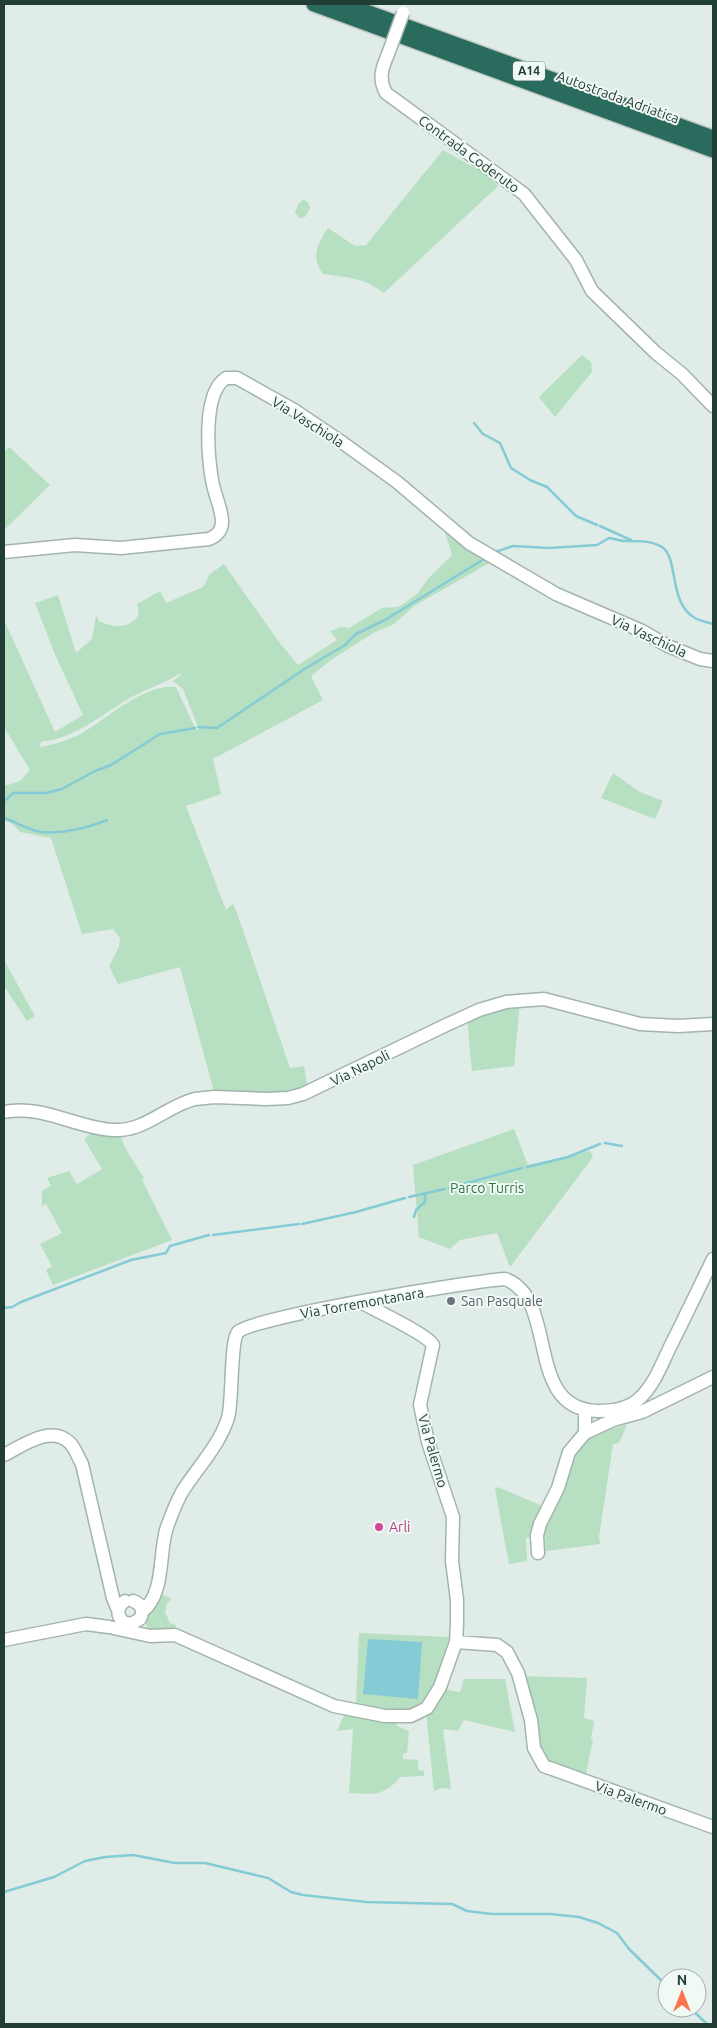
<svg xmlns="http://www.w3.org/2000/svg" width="717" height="2028" viewBox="0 0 717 2028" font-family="Ubuntu,sans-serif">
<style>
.green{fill:#b7dfc1;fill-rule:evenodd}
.water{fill:#84cbd6}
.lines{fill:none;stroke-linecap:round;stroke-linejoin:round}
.stream{stroke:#84cbd6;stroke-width:2.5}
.minor-casing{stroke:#a3b4ae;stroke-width:15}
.highway-casing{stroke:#c1c9c6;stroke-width:18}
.minor{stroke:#fff;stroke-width:12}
.highway{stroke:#296c5d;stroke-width:15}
.minor-bridge-casing{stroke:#a3b4ae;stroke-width:15;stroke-linecap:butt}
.minor-bridge{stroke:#fff;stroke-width:12}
.worship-dot{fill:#6b7280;stroke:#f1f9f5;stroke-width:2}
.hotel-dot{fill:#d1479c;stroke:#f1f9f5;stroke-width:2}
.labels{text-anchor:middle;stroke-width:4;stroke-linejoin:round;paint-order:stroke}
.shield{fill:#f1f9f5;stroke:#5f766f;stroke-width:1}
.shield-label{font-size:12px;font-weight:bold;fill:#203e35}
.street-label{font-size:14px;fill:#203e35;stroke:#f1f9f5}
.park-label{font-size:14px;fill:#277844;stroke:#f1f9f5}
.worship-label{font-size:14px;fill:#5b616d;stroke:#f1f9f5;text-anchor:start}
.hotel-label{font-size:14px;fill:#b23c85;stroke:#f1f9f5;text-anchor:start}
</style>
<rect width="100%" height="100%" fill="#e0ece7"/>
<path class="green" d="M443,150L487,175L498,186L384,293C363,277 349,278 323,274C311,257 317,244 328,228L355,246L366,245Z
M303,200L308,202L310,208L305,217L300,218L295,213L298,204Z
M582,355L591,362L592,372L555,417L539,397Z
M9,447L50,485L4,530V452Z
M444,529L491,562L414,606L394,624L373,633L331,660L311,676L323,700L213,759L221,794L186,806L226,910L233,904L237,913L290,1068L304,1066L308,1090L294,1095H215L180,967L118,984L109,966L119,947L120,938L113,929L82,934L51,838L20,832L13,824L4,820V786L20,781L30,770L4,727V620L55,732L83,715L54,652L35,603L58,595L76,653L92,639L96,615L99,621C113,628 130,630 139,614L137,604L160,591L166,603L203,587L210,574L224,564L279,642L298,665L337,640L330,631L341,627L349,628L382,608L398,607L405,603L418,593L428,579L452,555ZM179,674L181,675L173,681L183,689L199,729L196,730L176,687C143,683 105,721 77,736C65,741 52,745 40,747L41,742C76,738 101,715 130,698C146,689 163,684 179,674Z
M613,773L640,792L663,801L655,819L601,798Z
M4,960L35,1016L27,1021L4,986Z
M520,1003L514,1066L472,1071L467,1018Z
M514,1129L528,1165L590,1151L593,1157L510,1267L497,1233L460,1240L450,1249L419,1237L413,1165Z
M93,1132L120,1133C123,1149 136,1164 144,1178L142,1180L172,1240L53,1285L46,1270L52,1266L40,1244L62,1233L46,1204L42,1206V1191L51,1186L47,1178L69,1171L77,1184L102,1169L84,1139Z
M627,1425L619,1443L613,1444L599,1537L600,1544L546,1551C545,1541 544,1531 547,1521C553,1502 569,1452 584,1441C596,1433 612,1428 627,1425Z
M498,1487L542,1506L531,1537L526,1538L527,1561L509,1564L495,1489Z
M159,1593L172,1599L167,1603L165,1612L170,1623L176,1625L173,1633L148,1630C142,1616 152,1605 159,1593Z
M359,1633L449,1637C438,1675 434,1719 383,1710C374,1708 364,1707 356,1704Z
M521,1676L587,1678L584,1718L594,1721L591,1739L593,1740L585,1778L544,1764Z
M464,1679H505L515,1732L464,1720L458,1731L443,1729L451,1789L441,1788L434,1791L426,1712L443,1689L460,1692Z
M346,1711L394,1719L397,1726L409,1731L407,1753L403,1754V1759L418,1760V1770L424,1771V1776L400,1777C385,1797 372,1794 349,1793L353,1729L337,1731Z"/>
<path class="water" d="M368,1639L422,1642L418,1699L363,1694Z"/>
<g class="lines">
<path class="stream" d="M474,423L483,434L500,443L511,468L530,480L547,487L576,516L597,525
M600,526L631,540
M495,552L513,546L549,548L597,545L609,538C615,539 620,541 624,541C637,541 650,540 662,547C679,558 668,603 695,618C700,621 707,622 713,624
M198,727L217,728L306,668L345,645L356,634L385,620L484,559
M4,801L13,793H46L62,789L95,771L111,765L160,734L195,728
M4,818C16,822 28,830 41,832C61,834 88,828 107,820
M605,1143L622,1146
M527,1167L568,1157L600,1144
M449,1188L522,1168
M409,1197L445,1189
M414,1217L416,1210L425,1202V1194
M302,1224L356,1212L405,1198
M213,1235L299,1224
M4,1308L12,1307L21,1302L131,1260L166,1253L170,1246L209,1235
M4,1892L54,1877L85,1861L105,1857L133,1855L175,1863H205L268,1878L291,1892L303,1895L366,1902L452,1904L467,1911L492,1914H550L579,1917L598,1923L617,1933L629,1949L667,1986
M690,2008L707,2024"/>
<g class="minor-casing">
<path id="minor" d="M388,54C382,68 378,79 386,93L524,194L576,260L592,291L656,353L682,374L713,406
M4,552L75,545L121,548L209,539C217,536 222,530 222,522C222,508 214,494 212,480C208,456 202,393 226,378H237L294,410L343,443L397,482L469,543L556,594L642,631L668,646L700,659L713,661
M4,1112C42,1104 76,1128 113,1130C145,1132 166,1106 195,1099L214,1097L266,1099L288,1098L303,1094L444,1026L479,1010L506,1002L544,999L640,1024L678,1026L713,1024
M613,1420L642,1412L713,1377
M585,1433L613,1420L612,1413
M4,1455C22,1446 51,1424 70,1443C75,1448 78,1457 82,1464L113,1598L118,1610
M538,1553L537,1535L540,1524L558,1488L569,1452L585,1433V1410
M125,1601C117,1606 116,1615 123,1622L131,1624L140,1619C144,1611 142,1604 133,1601
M142,1612C166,1592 158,1554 167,1527C171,1516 176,1503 182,1492C197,1468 219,1446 228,1418C233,1401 230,1341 238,1332C253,1317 472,1281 505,1279C560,1299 523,1410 598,1411C613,1411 629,1409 640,1398C655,1384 662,1363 671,1345C685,1317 699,1288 713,1259
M4,1640L86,1624L109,1627L150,1636L175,1635L334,1706L385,1716H411L427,1708L440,1687L456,1642L457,1623V1600L452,1561L453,1517L428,1442L420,1405L433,1345C427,1334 376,1311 361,1302
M456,1642L497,1645L507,1652L518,1673L531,1720L534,1748L544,1766L713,1827"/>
</g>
<g class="highway-casing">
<path id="highway" d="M314,4L713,150
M344,4L713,138"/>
</g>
<use href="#minor" class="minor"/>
<use href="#highway" class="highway"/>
<g class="minor-bridge-casing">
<path id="minor-bridge" d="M388,54L403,13"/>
</g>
<use href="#minor-bridge" class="minor-bridge"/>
</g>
<circle class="worship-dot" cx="451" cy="1301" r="5"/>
<circle class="hotel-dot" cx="379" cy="1527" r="5"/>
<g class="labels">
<rect class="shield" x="513" y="61.5" width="32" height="19" rx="4"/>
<g class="shield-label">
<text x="529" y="75">A14</text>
</g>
<g class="street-label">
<text transform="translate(618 97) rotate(20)" y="5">Autostrada Adriatica</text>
<text transform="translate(469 154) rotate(36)" y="5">Contrada Coderuto</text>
<text transform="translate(308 422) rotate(32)" y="5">Via Vaschiola</text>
<text transform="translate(649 636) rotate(25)" y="5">Via Vaschiola</text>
<text transform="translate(360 1068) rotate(-26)" y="5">Via Napoli</text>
<text transform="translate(362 1303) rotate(-10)" y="5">Via Torremontanara</text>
<text transform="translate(433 1451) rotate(74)" y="5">Via Palermo</text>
<text transform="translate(631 1798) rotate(20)" y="5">Via Palermo</text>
</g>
<g class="park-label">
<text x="487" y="1193">Parco Turris</text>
</g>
<g class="worship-label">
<text x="461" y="1306">San Pasquale</text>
</g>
<g class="hotel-label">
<text x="389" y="1532">Arli</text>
</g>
</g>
<rect width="717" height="2028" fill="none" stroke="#203e35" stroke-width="10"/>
<g transform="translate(682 1993)"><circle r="24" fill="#f1f9f5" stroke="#9daea8"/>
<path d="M0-4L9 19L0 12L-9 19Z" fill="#fc754f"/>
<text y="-8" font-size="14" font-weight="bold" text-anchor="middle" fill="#203e35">N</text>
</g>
</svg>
